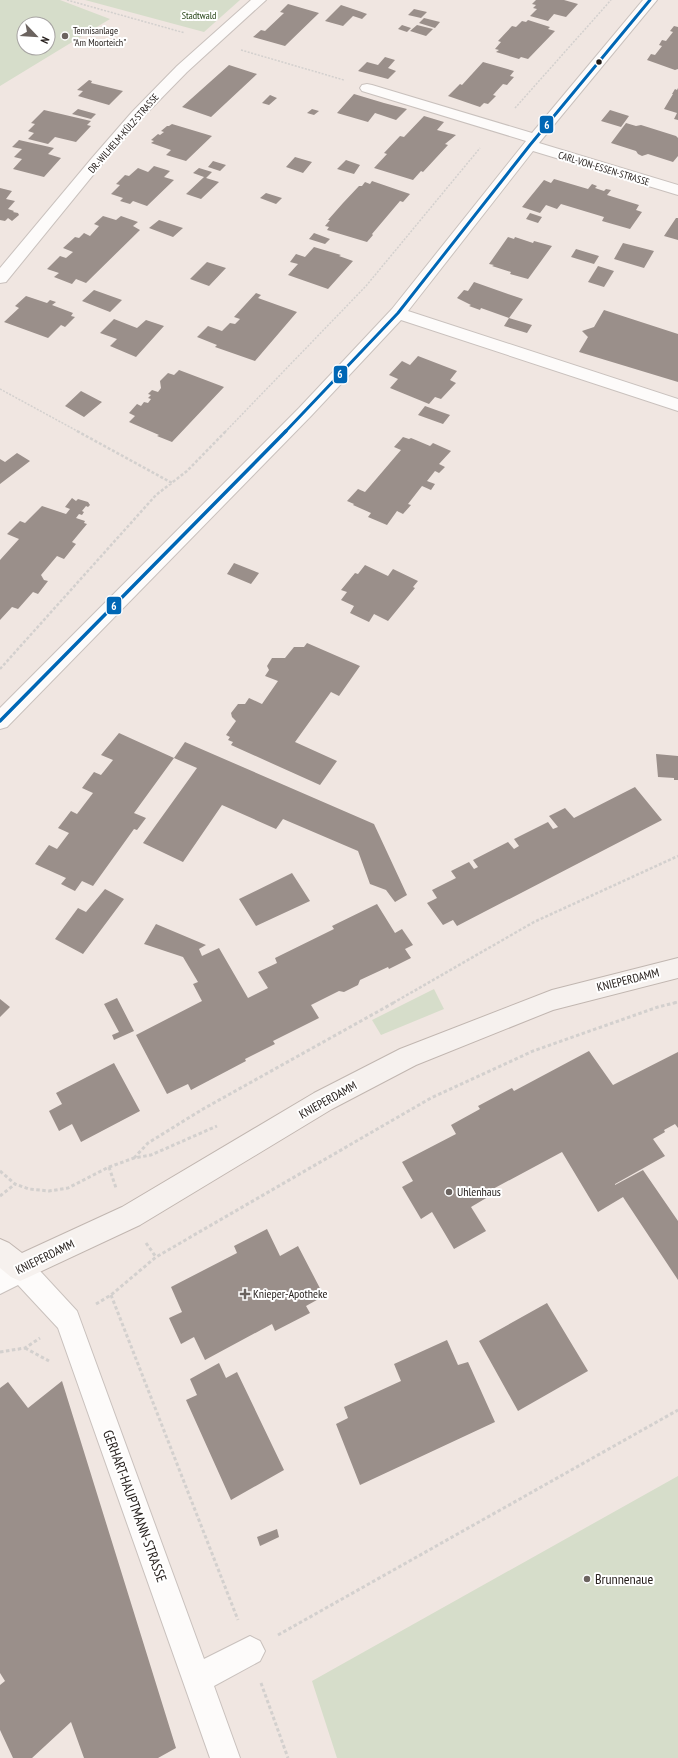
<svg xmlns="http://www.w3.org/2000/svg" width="678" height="1758" viewBox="0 0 678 1758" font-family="'PT Sans Narrow',sans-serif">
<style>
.green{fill:#d6ddca;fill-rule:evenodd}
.building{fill:#9a8f8a}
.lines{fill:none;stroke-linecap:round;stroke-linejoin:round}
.minor-casing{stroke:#c9c1bd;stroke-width:2}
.major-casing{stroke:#c1b6b0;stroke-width:2}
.path-far2{stroke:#d3d0ce;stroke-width:1.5;stroke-dasharray:2 1.5;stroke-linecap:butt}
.path-far1{stroke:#d3d0ce;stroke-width:2.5;stroke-dasharray:3 2;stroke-linecap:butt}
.path{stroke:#d3d0ce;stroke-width:3;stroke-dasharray:3.5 2.5;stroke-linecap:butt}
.minor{fill:#fdfbfa;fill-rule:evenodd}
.major{fill:#f6f1ee;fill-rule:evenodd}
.bus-1-far1-casing{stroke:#fff;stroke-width:5}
.bus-1-casing{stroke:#fff;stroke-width:6}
.bus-1-far1{stroke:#0067b5;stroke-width:3}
.bus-1{stroke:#0067b5;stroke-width:3.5}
.poi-dot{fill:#6b635f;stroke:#fff;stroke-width:1.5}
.bus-dot{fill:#231c19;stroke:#fff;stroke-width:1.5}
.labels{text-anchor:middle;stroke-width:4;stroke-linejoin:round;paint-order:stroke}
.far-park-label{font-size:10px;fill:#1e3c0d;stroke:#fff}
.far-poi-label{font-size:10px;fill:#231c19;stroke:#fff;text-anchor:start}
.far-street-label{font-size:10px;fill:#231c19;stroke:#fff}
.street-label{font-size:12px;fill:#231c19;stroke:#fff}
.poi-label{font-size:12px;fill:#231c19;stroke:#fff;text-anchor:start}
.near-street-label{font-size:14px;fill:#231c19;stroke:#fff}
.near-poi-label{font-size:14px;fill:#231c19;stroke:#fff;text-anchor:start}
.line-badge{stroke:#fff;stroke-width:1.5}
.badge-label{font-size:11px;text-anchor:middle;font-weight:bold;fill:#fff}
</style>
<rect width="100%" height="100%" fill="#f0e6e1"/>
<path class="green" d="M0,0H60L110,19L0,86ZM24,24H48V48H24Z
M85,0H240L204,32Z
M434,989L444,1009L381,1035L372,1020Z
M678,1476V1758H337L312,1681Z"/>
<path class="building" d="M536,0H564L578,4L566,17L554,14L548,21L530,16L537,9L533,8L536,5L532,4Z
M288,4L319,13L285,46L253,37L261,30L265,31L284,13L280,12Z
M341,5L359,11L367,14L362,19L353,16L343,26L325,21Z
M414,9L427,12L421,18L408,15Z
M424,18L440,22L435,28L419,23Z
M528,20L550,27L548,29L555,31L528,59L521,57L519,59L496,52L499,50L495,49L501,42L498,41L512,26L516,27L522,21L526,22Z
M402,25L411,28L407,32L398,29Z
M417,25L433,29L426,36L410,31Z
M674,26L678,27V69L675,70L647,60L651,54L655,55L662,46L659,45L662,40L666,41L673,32L670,31Z
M385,57L395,60L388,68L396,71L388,79L358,71L367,62L378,65Z
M483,62L514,71L510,76L514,77L507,85L503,84L493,95L496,96L488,104L484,103L480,107L448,96L460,84L462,85Z
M229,65L257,74L211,117L182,107Z
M89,80L92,81L91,83L123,91L109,105L78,96L83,91L77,90Z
M678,88V120L674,119L677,113L664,109L673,94H672L675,89L677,90Z
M354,94L384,103L407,109L396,120L375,113L368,122L337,113Z
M270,95L277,98L269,105L262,103Z
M78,109L96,114L91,119L72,114Z
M312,109L319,111L314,115L307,113Z
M44,110L91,121L87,125L91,126L76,142L55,137L48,144L28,139L34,133L28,131L35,124L31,123Z
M610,110L629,116L621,127L601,121Z
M424,116L444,122L437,130L456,135L445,144L448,145L423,172L421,171L413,180L374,168L387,154L384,153L400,136L404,137Z
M626,123L636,126L641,125L676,136L678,138V156L673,162L648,154L642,156L638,154L636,151L611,143Z
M172,124L212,136L186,161L166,155L171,150L151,143L154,141L151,140L158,134L160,135L164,132L161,131L167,126H169Z
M19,140L54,148L48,154L61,158L44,177L13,169L22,159L14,157L22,149L12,147Z
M295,157L312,162L303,173L286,167Z
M346,160L360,165L354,174L337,169Z
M213,161L226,165L220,171L208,167Z
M154,166L170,171L164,177L174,180L147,206L133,201L130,204L120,201L123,198L111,194L120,185L116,184L125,175L129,176L138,168L148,172Z
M199,168L212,172L206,178L219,182L201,199L186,194L204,177L193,173Z
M554,179L588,189L592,184L597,186L595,188L604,191L606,189L611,190L607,195L639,205L636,210L642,212L630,229L602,221L604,217L561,204L557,209L546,205L540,213L522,207L544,180L551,183Z
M372,181L410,194L403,202L400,201L372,234L373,235L367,242L327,230L329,227L325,226L330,220H328L343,203L359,186H362L365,182L370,184Z
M0,188L12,191L6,199L15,201L8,209L14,211L13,212L18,213L19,215L12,221L8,218L5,221L0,220Z
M266,193L282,198L276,204L260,198Z
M530,213L542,217L538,223L526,219Z
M103,216L116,220L121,216L138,222L133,226L140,230L86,283L76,279L72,284L54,277L59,273L47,269L60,256L66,258L73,252L63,248L75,237L79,238L84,233L90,236L99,226L94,224Z
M676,218H678V240L664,236Z
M159,220L183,228L173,237L149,228Z
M314,233L330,239L325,244L309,239Z
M508,237L514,239L515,237L533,243L534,241L552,246L528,279L510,274L511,272L492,266L494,265L489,264Z
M623,243L654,251L644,268L614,259Z
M314,247L341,255L339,256L353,261L328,289L288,275L298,264L290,262L296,254L305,257Z
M576,249L599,256L594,264L571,257Z
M207,262L226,268L209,286L190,279Z
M598,266L614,271L604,287L588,282Z
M474,282L508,294L523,299L509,318L481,308L480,310L469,306L471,305L457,298L464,290L468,291Z
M94,290L122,300L110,312L82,301Z
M256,293L261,295L258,298L297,312L255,361L215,347L217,345L197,337L208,326L222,331L230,323L235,324L240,319L234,317Z
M26,296L47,303L50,300L56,302L52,305L73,313L71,316L75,317L65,327L61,325L48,338L4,322L19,308L15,306Z
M604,310L678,334V382L579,352L588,337L582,331L594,327Z
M509,318L532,325L527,333L504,326Z
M114,319L137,328L146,320L164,326L136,357L110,346L117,339L100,333Z
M418,356L457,371L450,380L456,383L441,399L435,397L429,404L390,388L398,379L389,375L402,361L410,365Z
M179,370L224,387L172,442L157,436L159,435L129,422L135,416L129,413L137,404L141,406L144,402L148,403L151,399L148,398L151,395L148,394L152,390L158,392L161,388L160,381L168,373L174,375Z
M81,391L102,402L84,417L65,406Z
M425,406L450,415L443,424L418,415Z
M403,437L409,439L411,438L430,446L433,443L451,451L439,464L445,467L439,473L435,471L427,481L435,484L431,490L422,486L408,504L411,505L403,514L397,511L387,525L368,517L371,513L353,505L354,504L347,501L358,489L365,492L401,450L394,447Z
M17,453L30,461L0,484V459L5,462Z
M72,498L76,501L78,499L88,502L90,505L88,507L86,506L82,511L84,512L82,515L79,514L76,518L85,521L84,523L87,524L72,542L76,544L64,559L57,556L41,575L44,580L48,581L38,594L33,592L18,609L12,607L0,620V560L19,539L7,534L20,521L25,523L42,506L66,514L70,509L65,507Z
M234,563L259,573L251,584L227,574Z
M365,565L388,576L393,569L418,581L413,587L415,588L388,621L374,614L369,622L350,613L354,606L341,600L347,592L341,590L355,573L358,574Z
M307,643L360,666L339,696L331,692L295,742L337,761L320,785L231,745L233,742L228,740L230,737L226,735L236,721L232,717L231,713L238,704H245L249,698L262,704L278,681L265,676L269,670L267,666L272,658H285L294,647H304Z
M119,733L174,758L134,813L146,818L137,830L134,829L93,886L82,881L75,891L61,884L66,878L35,864L49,845L57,849L69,833L58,828L71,811L77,814L93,793L82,788L94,772L101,775L113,760L101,755Z
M185,742L374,824L407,895L395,902L386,890L370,884L358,851L283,819L276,829L222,805L183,862L143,843L197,768L174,758Z
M656,754L678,756V780H674V778L658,777Z
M635,787L662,820L457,926L453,920L443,925L427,903L437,898L432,890L456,878L451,871L469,862L474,869L478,867L473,860L508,842L514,849L519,846L514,839L548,822L553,829L558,827L549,816L565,808L574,818Z
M292,873L310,901L256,926L239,899Z
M105,889L124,899L83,954L55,939L78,908L86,912Z
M377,904L395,933L402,929L413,945L405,949L411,958L389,969L388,967L360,980L358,985L344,992L339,991L311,1005L319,1018L273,1041L275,1044L245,1059L246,1061L191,1090L188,1084L167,1094L136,1035L202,1001L193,984L198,982L183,957L144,944L156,924L206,945L199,949L202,956L219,948L248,998L268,988L258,972L277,963L275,958L334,929L332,926Z
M117,998L134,1031L114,1040L112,1035L119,1032L104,1004Z
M0,999L10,1007L0,1017Z
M589,1051L613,1085L678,1052V1128L675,1124L664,1130L665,1132L653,1139L665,1156L615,1184V1185L643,1170L678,1221V1280L623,1197L598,1212L562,1152L491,1190L493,1194L471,1207L486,1231L454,1249L432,1212L421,1219L402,1187L413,1181L402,1162L456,1134L451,1125L480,1109L478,1106L512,1088L514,1091Z
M114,1063L140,1111L81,1142L72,1124L59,1131L49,1111L62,1104L56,1093Z
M267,1229L280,1256L298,1246L324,1296L306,1306L310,1313L275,1331L272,1324L205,1360L194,1337L181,1344L169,1318L182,1312L171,1287L237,1253L234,1246Z
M547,1303L588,1371L518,1411L479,1341Z
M447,1340L458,1365L468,1362L495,1422L360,1485L336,1424L348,1418L344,1407L401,1381L394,1364Z
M219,1363L226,1378L237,1372L284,1470L231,1500L186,1400L197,1395L190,1379Z
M62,1381L176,1748L158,1758H84L71,1722L32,1758H13L0,1730V1685L5,1681L0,1673V1388L8,1382L28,1408Z
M277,1529L279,1537L260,1546L257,1537Z"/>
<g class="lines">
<g class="minor-casing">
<path id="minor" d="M251,0H266L187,72L142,118L102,164L6,282L0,283V268L92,158L132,112L177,66Z
M643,0H657L539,143L678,185V195L533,151L408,311L678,399V411L401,320L311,416L7,727L0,729V708L299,408L392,309L526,141L362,91L360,88L362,85L367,84L372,85L532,133Z
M20,1255L29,1259L77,1311L204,1659L250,1636L260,1641L265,1651L260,1661L214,1686L240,1758H210L58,1328L18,1285L0,1294V1266Z"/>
</g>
<g class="major-casing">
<path id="major" d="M678,958V978L553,1010L416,1065L332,1109L140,1225L29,1277L20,1281L11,1277L0,1268V1239L9,1243L22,1253L122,1207L314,1093L400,1049L552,990Z"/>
</g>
<path class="path-far2" d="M67,0L185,33
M241,50L344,80
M515,108L611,0
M0,389L79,432
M225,432L366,286L480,148"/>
<path class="path-far1" d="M77,431L172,483
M0,669L156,495L187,471L226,431
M393,1003L534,922L678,856
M674,1003L678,1002"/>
<path class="path" d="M134,1158L148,1143L203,1109L395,1002
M109,1167L116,1188
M0,1171L15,1184L29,1189L49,1191L68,1188L109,1167L134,1158L151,1155L217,1126
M0,1196L15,1184
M146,1243L156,1257
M111,1295L238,1620
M96,1304L111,1295L156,1257L431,1098L533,1051L658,1007L678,1002
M25,1348L49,1361
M0,1352L25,1348L40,1338
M278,1635L678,1410
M261,1683L288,1758"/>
<use href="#minor" class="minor"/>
<use href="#major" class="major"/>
<g class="bus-1-far1-casing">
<path id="bus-1-far1" d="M285,432L398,313L530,145L650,0"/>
</g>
<g class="bus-1-casing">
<path id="bus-1" d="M0,721L286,431"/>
</g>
<use href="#bus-1-far1" class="bus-1-far1"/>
<use href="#bus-1" class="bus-1"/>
</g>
<g class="poi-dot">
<circle cx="65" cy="36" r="4"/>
<circle cx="449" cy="1192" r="4"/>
<path d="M243 1288h4v4h4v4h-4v4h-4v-4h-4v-4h4z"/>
<circle cx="587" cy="1579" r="4"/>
</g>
<circle class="bus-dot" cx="599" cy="62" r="3.5"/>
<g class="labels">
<g class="far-park-label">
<text x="199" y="19">Stadtwald</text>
</g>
<g class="far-poi-label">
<text x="73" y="34">Tennisanlage<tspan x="73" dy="12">"Am Moorteich"</tspan></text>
</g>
<g class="far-street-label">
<text transform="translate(123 133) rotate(-49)" y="4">DR.-WILHELM-KÜLZ-STRASSE</text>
<text transform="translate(604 168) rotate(17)" y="4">CARL-VON-ESSEN-STRASSE</text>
</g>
<g class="street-label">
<text transform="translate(628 980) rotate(-14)" y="4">KNIEPERDAMM</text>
<text transform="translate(328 1100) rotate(-29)" y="4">KNIEPERDAMM</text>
<text transform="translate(45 1257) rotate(-26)" y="4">KNIEPERDAMM</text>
</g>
<g class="poi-label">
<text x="457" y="1196">Uhlenhaus</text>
<text x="253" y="1298">Knieper-Apotheke</text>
</g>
<g class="near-street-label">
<text transform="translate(135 1506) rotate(70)" y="5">GERHART-HAUPTMANN-STRASSE</text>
</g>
<g class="near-poi-label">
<text x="595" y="1584">Brunnenaue</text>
</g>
</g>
<g class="line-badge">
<rect x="539" y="115" width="15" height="19" rx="4" fill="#0067b5"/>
<rect x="333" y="365" width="15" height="19" rx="4" fill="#0067b5"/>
<rect x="106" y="596" width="16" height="19" rx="4" fill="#0067b5"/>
</g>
<g class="badge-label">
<text x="547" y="129">6</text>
<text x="340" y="378">6</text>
<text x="114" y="610">6</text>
</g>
<g transform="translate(36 36) rotate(115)"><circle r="19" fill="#ffffff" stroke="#a7a4a3"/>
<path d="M0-3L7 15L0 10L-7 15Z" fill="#6b635f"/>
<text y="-6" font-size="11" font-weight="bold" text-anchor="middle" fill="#231c19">N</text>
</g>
</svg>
